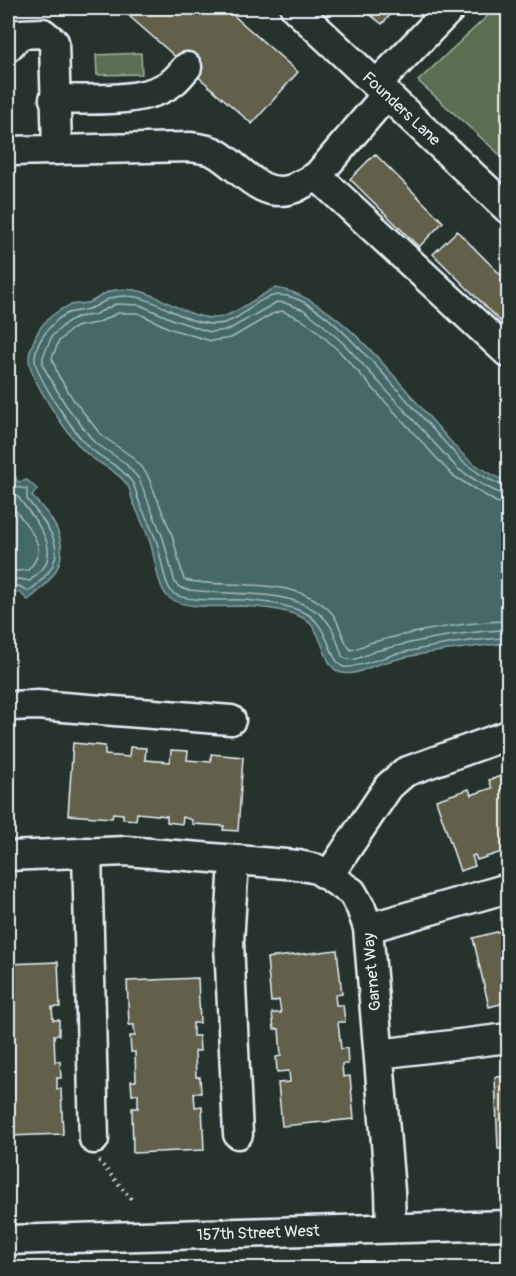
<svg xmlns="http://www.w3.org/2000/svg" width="516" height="1276" viewBox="0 0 516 1276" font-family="Pangolin,sans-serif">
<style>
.green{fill:#5b6e51;stroke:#a2b0a4;stroke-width:1.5}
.water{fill:#446869;stroke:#869fa2;stroke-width:1.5}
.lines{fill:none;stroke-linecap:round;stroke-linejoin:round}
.shore{stroke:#a6babf;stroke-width:1.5}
.building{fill:#625f4b;stroke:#e8f1f8;stroke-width:1.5}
.minor-casing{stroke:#e8f1f8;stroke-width:33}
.path{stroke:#e8f1f8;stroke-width:4;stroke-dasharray:1.5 4.5;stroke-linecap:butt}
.minor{stroke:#26332d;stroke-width:28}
.labels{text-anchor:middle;stroke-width:5;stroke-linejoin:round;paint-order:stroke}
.street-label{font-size:16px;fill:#e8f1f8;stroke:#26332d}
</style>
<rect width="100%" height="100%" fill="#26332d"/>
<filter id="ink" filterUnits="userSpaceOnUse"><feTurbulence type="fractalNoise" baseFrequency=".0167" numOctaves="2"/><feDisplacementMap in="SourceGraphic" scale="12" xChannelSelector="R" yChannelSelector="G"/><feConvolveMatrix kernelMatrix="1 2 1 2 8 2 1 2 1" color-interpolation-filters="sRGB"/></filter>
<g filter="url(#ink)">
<path class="green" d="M496 8H508V162L418 81Z
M141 53 142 74 97 75 96 55Z"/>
<path class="water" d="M275 288C336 296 397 381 437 426 447 437 457 450 469 460 481 469 495 476 508 483V643C467 648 416 652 376 665 364 669 352 677 339 672 322 665 324 629 303 618 286 609 261 607 242 606 223 606 181 610 167 596 157 585 155 556 150 542 146 530 140 518 135 506 132 501 131 494 129 488 119 470 98 465 85 452 69 436 29 380 29 358 29 351 36 334 41 327 48 317 63 306 76 304 80 303 86 304 90 302 98 299 103 293 111 291 149 281 175 315 211 318 230 320 257 296 275 288Z
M8 462 18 482 27 480 37 489 32 496C39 504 48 513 53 522 73 556 55 579 28 600L19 592 8 595Z"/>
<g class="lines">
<path class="shore" d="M8 474 15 487 27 489V499C43 521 71 548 46 575 40 581 35 588 28 591L19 586 8 589
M508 488 486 478 464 463C429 427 398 388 363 352 346 335 330 317 309 305 256 274 252 327 211 324 181 322 157 297 127 296 113 295 105 301 94 307 78 314 72 307 56 321 46 330 36 344 35 357 33 374 77 437 90 448 104 461 119 464 132 482 136 488 137 497 140 504 146 517 152 529 157 543 161 555 164 586 173 593 186 603 228 599 244 600 263 602 285 604 303 612 330 623 329 663 344 667 354 669 384 657 396 654 433 646 471 639 508 638
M8 490C11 493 17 495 19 498 31 516 59 543 44 567 40 572 34 576 30 581L19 579 8 581
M508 495 501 494 483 485 458 469 345 345 320 322 304 310 285 303 277 302 228 330 210 332 174 320 140 305 116 304 94 315 77 317 67 322 52 336 43 357V366L65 404 94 442 125 463 139 479 163 538 175 583C181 591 191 590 200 591 239 596 296 588 325 619 334 628 338 644 342 656 351 665 366 654 376 651 419 640 464 631 508 630
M8 502C13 505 15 511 20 516 35 536 48 549 28 570L8 572
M508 505 496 502 452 475 339 351 315 329 299 318 282 311 272 314 231 338 211 341 171 329 138 313H118L97 323 79 326 72 329 59 341 52 358 58 375 73 399 101 435 131 456 147 474 172 535 184 580C230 590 297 574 332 613 341 624 342 641 351 650 359 648 366 644 373 642 417 631 464 622 508 621"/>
</g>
<path class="building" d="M120 8H225L298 72 252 124Z
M353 8H396L382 24 364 10 360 14Z
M375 154 443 222 419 247 350 179Z
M457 231 508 282V315L501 322 433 254Z
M73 743 105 746V755L129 757 130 747 146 748 145 760 170 762 171 750 188 751 187 760 211 762V754L243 757 238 831 223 830 224 826 192 824V820L183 817 182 824 167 822V816L137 813 136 820 123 819V814L113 813 112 818 68 815Z
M504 775 506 782 508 781V850L477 860 475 855 472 856 475 866 460 871 436 800 469 789 471 795 492 788 489 780Z
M508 929V1002L489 1007 473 938Z
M337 950 342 994 335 995 336 1005H343L345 1022H338L341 1049 347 1048 348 1064H342L343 1077 350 1076 354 1119 282 1126 278 1083 290 1082 289 1071 277 1072 276 1057 281 1056 279 1029H274L272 1013H281L279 1000 271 1002 267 958Z
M58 962 60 1007H52L53 1020H59V1035H54L55 1062 60 1061 61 1078H57V1089H61L63 1134 8 1136V964Z
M198 978 200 1023H193V1036H199L200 1051H195L196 1077H200L201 1093H194L195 1107 202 1106 204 1150 133 1153 132 1108H138V1094L132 1095 131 1081H136L135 1052H131L130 1036H135L134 1025H129L127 981Z
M508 1076V1148L498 1149 495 1077Z"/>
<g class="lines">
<defs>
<path id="minor" d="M295 8 508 209
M8 47 20 34 43 33 54 42 57 149
M377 84 451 8
M387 94 317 176 508 353
M54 99C88 99 148 104 174 81 179 77 183 71 187 67
M8 151 191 147C198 148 207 149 214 152 239 165 260 200 292 189 300 186 309 180 317 176
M8 706 37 705 231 720
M87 852 94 1139
M8 856 126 851 298 865 317 869 352 892 361 908 368 928 390 1191 391 1228
M234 861 229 943 238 1134
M329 875 389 786 405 772 508 735
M368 928 508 888
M379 1054 508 1038
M8 1240 508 1225"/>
</defs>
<use href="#minor" class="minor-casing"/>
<path class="path" d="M99 1161 133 1201"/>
<use href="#minor" class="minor"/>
</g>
</g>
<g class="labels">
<g class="street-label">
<text transform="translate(402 108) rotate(43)" y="6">Founders Lane</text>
<text transform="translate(371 972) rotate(-95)" y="6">Garnet Way</text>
<text transform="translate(258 1232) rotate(-2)" y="6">157th Street West</text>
</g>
</g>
<rect width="516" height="1276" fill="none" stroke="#26332d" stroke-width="30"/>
<rect x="15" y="15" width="486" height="1246" fill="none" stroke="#e8f1f8" stroke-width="2" filter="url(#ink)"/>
</svg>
